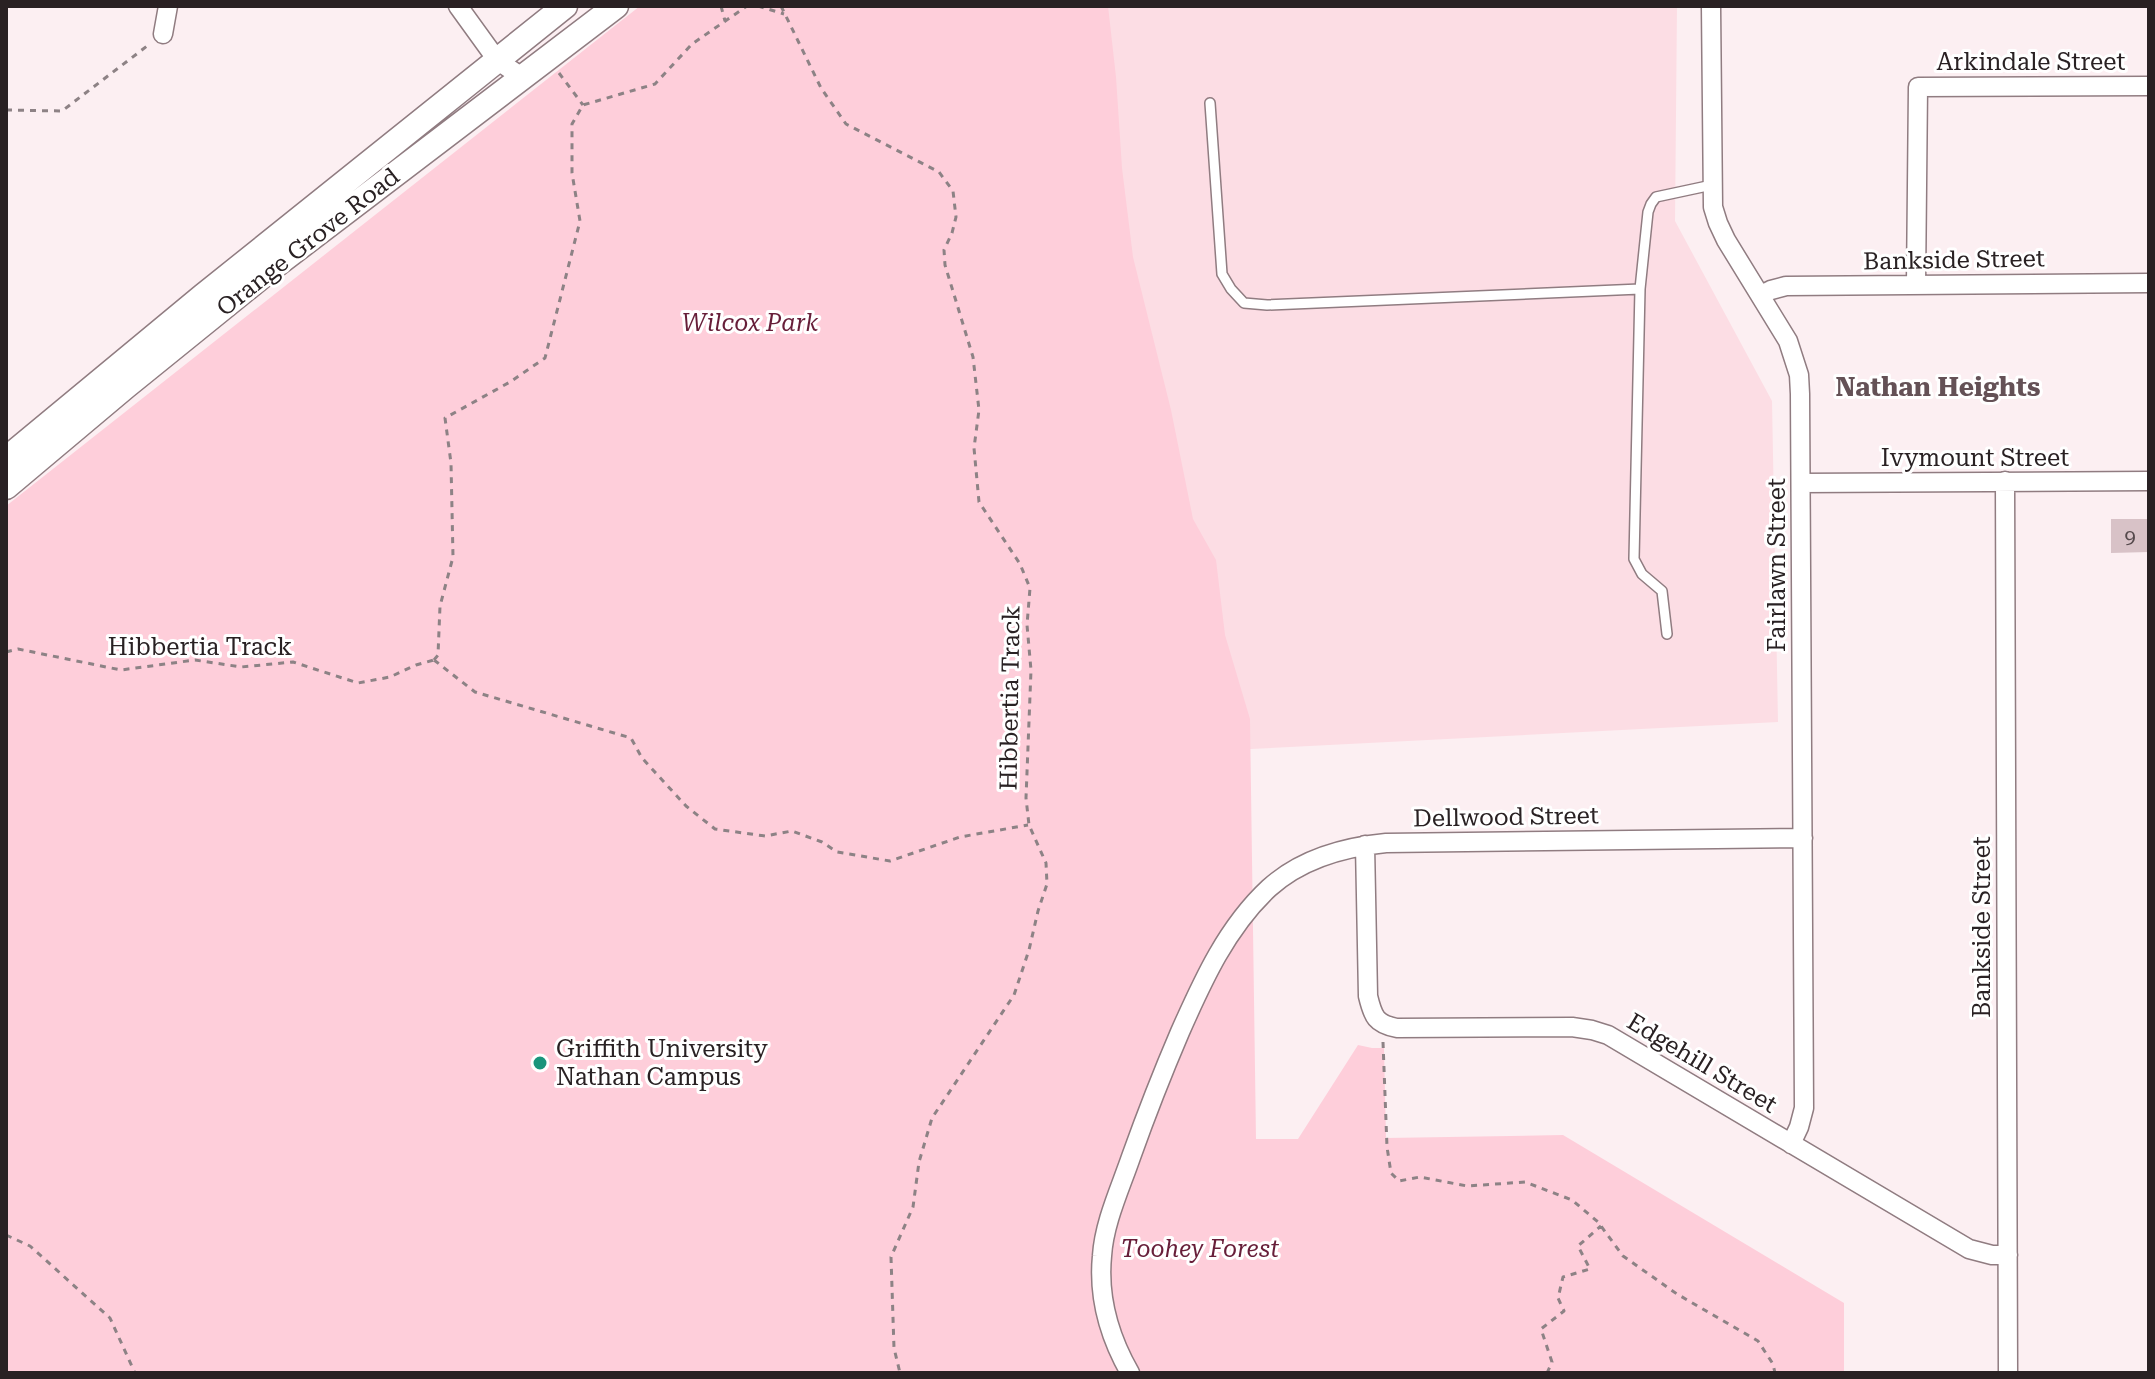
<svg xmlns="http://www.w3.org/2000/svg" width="2155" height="1379" viewBox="0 0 2155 1379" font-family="'Roboto Serif',serif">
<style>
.built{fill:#fcdde4}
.green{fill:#feceda}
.building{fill:#d8c2c7}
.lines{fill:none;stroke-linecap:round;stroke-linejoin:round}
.lane-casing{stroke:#907c81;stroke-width:12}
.street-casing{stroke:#907c81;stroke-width:21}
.secondary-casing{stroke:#907c81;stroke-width:27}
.path{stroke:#8d8285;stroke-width:3;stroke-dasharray:6 6;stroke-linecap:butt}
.lane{stroke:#fff;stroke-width:9}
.street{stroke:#fff;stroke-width:18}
.secondary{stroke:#fff;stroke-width:24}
.poi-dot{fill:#19947b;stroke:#fff;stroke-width:3}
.labels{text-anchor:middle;stroke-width:6;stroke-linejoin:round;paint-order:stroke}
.number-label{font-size:20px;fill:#55494c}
.street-label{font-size:24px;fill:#292123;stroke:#fff}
.park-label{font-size:24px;font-style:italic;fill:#671e39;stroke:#fff}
.poi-label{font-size:24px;fill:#292123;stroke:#fff;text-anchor:start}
.neighbourhood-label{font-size:26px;font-weight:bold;fill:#645156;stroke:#fff}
</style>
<rect width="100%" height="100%" fill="#fceff2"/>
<path class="built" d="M1064 6H1677L1675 221 1772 401 1778 722 1251 749 1069 753 6 1373V642Z"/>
<path class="green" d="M640 6H1108L1116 77 1122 168 1133 257 1171 410 1193 519 1216 560 1225 635 1250 719 1256 1139H1298L1358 1045 1372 1048H1384L1386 1138 1563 1135 1844 1303V1373H6V506Z"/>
<path class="building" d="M2111 519H2149V552L2111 553Z"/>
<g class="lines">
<defs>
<path id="lane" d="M1210 103 1222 274 1231 289 1244 303 1267 305 1640 289 1648 212 1651 204 1656 197 1712 185
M1640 289 1634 559 1642 574 1662 591 1667 634"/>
<path id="street" d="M458 6 497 60 523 78
M1711 6 1713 207 1718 223 1726 240 1788 341 1799 375 1800 394 1804 1108 1799 1127 1791 1144
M163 34 168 6
M1916 284 1918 87 2149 86
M1761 295 1771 290 1786 286 2149 283
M2005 481 2008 1373
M1801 483 2149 481
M1365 845 1368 996C1373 1017 1376 1024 1397 1028L1572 1027 1592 1030 1608 1035 1969 1249 1992 1255H2008
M1130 1373C1110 1338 1098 1297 1102 1256 1104 1223 1120 1189 1131 1157 1146 1115 1162 1074 1180 1032 1203 980 1227 927 1269 888 1301 859 1344 847 1386 843L1803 838"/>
<path id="secondary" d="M6 459 203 296 565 6
M6 487 125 387 272 268 616 6"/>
</defs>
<use href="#lane" class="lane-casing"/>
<use href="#street" class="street-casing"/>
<use href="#secondary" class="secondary-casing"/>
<path class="path" d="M721 6 725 21
M758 6 784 14
M781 6 821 88 846 124 939 172 953 191 956 217 952 233 944 250 945 265 973 357 979 410 974 448 979 502 1020 564 1030 588 1027 625 1031 670 1026 798 1029 825 1046 863 1047 884 1038 911 1029 950 1014 995 932 1118 919 1162 913 1207 891 1257 894 1348 900 1373
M559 73 583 105
M6 110 62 111 151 43
M6 652 18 649 121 670 195 660 241 667 293 662 358 683 390 677 416 665 434 660
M434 660 438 655 440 606 453 557 451 463 445 418 510 382 545 358 580 221 572 173V124L583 105 655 84 692 44 747 6
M434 660 475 692 631 738 642 758 686 806 715 829 765 836 792 831 822 842 837 852 890 861 960 837 1028 825
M1383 1042 1387 1147 1391 1173 1399 1181 1420 1177 1467 1186 1525 1182 1572 1200 1598 1222 1623 1256 1677 1294 1758 1341 1773 1364 1775 1373
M6 1235 30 1246 110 1318 135 1373
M1547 1373 1552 1362 1541 1329 1564 1311 1558 1298 1563 1277 1590 1269 1578 1246 1601 1226"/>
<use href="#lane" class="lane"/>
<use href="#street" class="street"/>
<use href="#secondary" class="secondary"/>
</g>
<circle class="poi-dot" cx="540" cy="1063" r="8"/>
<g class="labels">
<g class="number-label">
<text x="2130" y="543">9</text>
</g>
<g class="street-label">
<text x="2031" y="70">Arkindale Street</text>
<text transform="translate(308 242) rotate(-38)" y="8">Orange Grove Road</text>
<text transform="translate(1954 260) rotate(-1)" y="8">Bankside Street</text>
<text x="1975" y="466">Ivymount Street</text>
<text transform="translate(1777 565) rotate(-90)" y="8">Fairlawn Street</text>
<text x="200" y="655">Hibbertia Track</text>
<text transform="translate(1010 698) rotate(-89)" y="8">Hibbertia Track</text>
<text transform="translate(1506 817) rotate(-1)" y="8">Dellwood Street</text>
<text transform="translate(1982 927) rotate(-90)" y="8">Bankside Street</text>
<text transform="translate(1702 1063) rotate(31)" y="8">Edgehill Street</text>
</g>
<g class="park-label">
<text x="750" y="331">Wilcox Park</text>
<text x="1200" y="1257">Toohey Forest</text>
</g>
<g class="poi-label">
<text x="556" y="1057">Griffith University<tspan x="556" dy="28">Nathan Campus</tspan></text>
</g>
<g class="neighbourhood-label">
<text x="1938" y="396">Nathan Heights</text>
</g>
</g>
<rect width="2155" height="1379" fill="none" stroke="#292123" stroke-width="16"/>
</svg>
